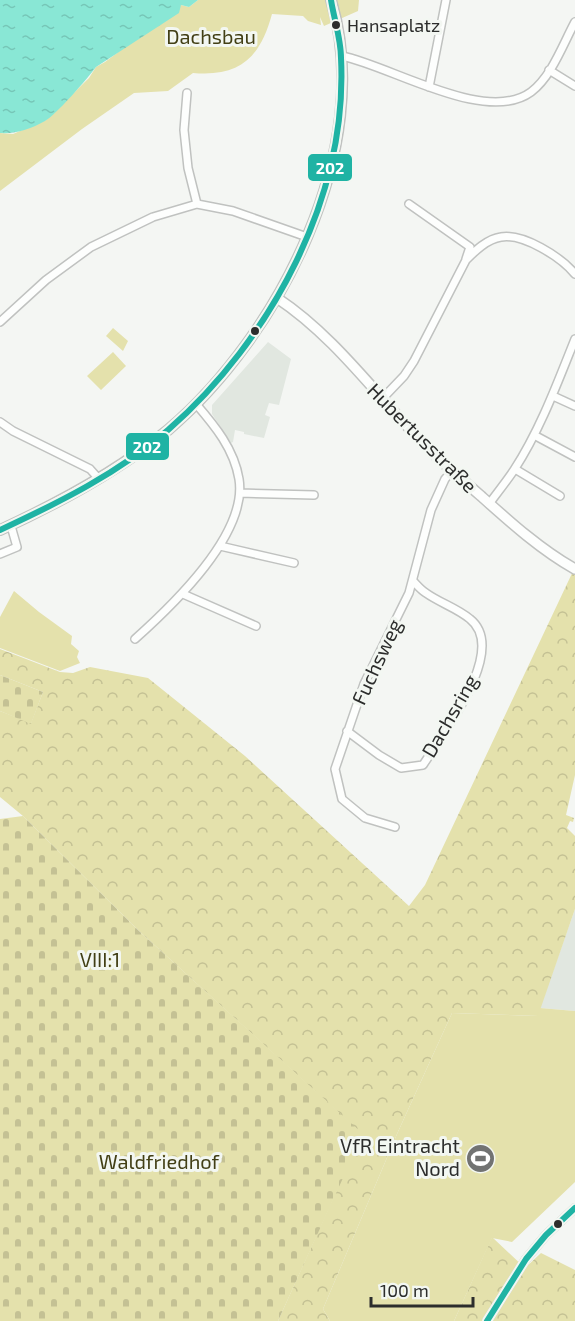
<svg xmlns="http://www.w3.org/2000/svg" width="575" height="1321" viewBox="0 0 575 1321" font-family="'Exo 2',sans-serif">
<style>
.built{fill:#e1e7e0}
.forest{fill:url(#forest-crowns)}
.cemetery{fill:url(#cemetery-stones)}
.park{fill:#e4e1ac}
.water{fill:url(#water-ripples)}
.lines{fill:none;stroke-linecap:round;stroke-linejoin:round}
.street-casing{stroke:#c0c2c0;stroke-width:10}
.secondary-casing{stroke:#c0c2c0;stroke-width:12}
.street{stroke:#fdfefd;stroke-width:7}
.secondary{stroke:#fdfefd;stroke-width:9}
.bus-1-casing{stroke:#f3f7f2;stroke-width:10}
.bus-1{stroke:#1fb3a4;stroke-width:6}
.bus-dot{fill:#2c2d2c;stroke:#f3f7f2;stroke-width:2}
.labels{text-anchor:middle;stroke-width:6;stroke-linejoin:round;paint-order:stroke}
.bus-label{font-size:18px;fill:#2c2d2c;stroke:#f3f7f2;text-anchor:start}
.park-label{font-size:20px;fill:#423f15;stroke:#f3f7f2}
.street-label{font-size:20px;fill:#2c2d2c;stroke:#f3f7f2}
.poi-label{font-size:20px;fill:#2c2d2c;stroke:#f3f7f2;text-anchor:end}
.line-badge{stroke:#f3f7f2;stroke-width:2}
.badge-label{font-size:16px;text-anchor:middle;font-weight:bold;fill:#fff}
</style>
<defs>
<pattern id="forest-crowns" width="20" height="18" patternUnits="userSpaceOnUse" patternTransform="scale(1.5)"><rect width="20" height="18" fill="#e4e1ac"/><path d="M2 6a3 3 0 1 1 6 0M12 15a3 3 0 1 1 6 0" fill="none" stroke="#c4c194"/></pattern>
<pattern id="cemetery-stones" width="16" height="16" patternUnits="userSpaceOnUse" patternTransform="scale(1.5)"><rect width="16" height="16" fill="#e4e1ac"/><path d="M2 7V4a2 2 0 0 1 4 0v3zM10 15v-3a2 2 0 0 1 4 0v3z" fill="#c4c194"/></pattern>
<pattern id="water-ripples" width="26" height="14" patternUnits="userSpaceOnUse" patternTransform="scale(1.5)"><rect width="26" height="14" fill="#89e7d5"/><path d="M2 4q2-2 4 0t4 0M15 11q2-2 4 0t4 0" fill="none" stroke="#76c6b7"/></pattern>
</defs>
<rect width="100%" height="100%" fill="#f4f6f3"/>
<path class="built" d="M268 342 291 359 279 405 269 403 265 415 270 417 264 438 244 434V432L235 430 233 442 231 443 212 414V405Z
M575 909V1011L540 1008Z"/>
<path class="forest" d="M575 567V775L566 815 574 818 573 822 570 821 567 828 575 836V909L538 1016 452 1013 397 1134 323 1309 330 1321H278L362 1134 139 931 23 816 0 797V711L31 723 43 692 0 675V649L60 672 73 673 90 667 148 678 245 756 409 906 425 885Z
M492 1237 525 1268 541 1253 575 1270V1321H454Z"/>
<path class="cemetery" d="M0 675 43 692 31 724 0 711Z
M23 816 139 931 363 1134 278 1321H0V819Z"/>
<path class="park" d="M198 0H359L358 11 324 26 320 17 321 25 308 21 303 16 272 14C260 58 240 77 193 73L168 91 134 93 82 129 0 191V133L13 134 46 120 89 78 96 67 105 62 181 5 189 7Z
M113 328 128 341 123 351 106 336Z
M113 352 126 366 101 390 87 376Z
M14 591 39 612 72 636 71 644 79 651 77 657 80 663 60 671 0 648V617Z
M540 1008 575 1011V1182L512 1242 492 1238 454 1321H330L323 1309 397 1134 452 1013 537 1016Z"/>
<path class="water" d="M0 0H198L189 7 181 5 179 13 96 67C88 78 56 115 45 121 31 129 16 134 0 133Z"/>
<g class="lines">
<defs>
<path id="street" d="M342 56C391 66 486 125 531 92 552 76 563 44 575 22
M549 70 575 86
M429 87 446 0
M187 93 184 130 188 168 197 204
M409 204 470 247 466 259
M0 322 46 280 91 247 153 217 197 204 233 211 307 237
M553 396 575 406
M382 399 404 376 414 361 466 260C475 251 487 239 501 237 523 233 561 257 575 274
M0 422 13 431 90 469 99 479
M534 435 575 457
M515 469 560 496
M240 493 314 495
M489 504C497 493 506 482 514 470 540 430 557 384 575 339
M220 546 294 563
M0 554 17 547 11 526
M183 594 256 626
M135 639C173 605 248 534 239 479 234 449 215 426 196 404
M347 731 379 755 401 768 423 765C442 735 509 650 470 619 457 608 440 603 426 593 421 590 417 585 413 581
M395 827 365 818 342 799 335 769 364 684 409 593 431 510 445 479 452 471
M487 1321 526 1259 546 1235 575 1208"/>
<path id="secondary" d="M277 298C333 335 374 392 420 440 439 460 460 478 481 496 510 522 541 550 575 569
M0 530C59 503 117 472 168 430 279 336 376 147 331 0"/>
</defs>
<use href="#street" class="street-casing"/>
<use href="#secondary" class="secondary-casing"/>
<use href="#street" class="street"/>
<use href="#secondary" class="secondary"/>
<defs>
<path id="bus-1" d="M0 530C58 503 119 473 168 430 271 340 348 197 341 58 341 39 334 19 331 0
M487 1321 526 1259 546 1235 575 1208"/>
</defs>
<use href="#bus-1" class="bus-1-casing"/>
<use href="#bus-1" class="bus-1"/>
</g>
<defs>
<symbol id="stadium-disc" viewBox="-11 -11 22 22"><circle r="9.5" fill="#727372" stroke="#f3f7f2"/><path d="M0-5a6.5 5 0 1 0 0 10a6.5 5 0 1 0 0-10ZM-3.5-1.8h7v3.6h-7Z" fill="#fff"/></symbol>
</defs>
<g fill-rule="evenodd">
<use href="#stadium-disc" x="464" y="1142" width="33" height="33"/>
</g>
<g class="bus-dot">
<circle cx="336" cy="25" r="5"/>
<circle cx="255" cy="331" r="5"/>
<circle cx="558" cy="1224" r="5"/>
</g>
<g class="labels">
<g class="bus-label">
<text x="347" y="32">Hansaplatz</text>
</g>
<g class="park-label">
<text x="211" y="44">Dachsbau</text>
<text x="100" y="967">VIII:1</text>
<text x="159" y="1169">Waldfriedhof</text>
</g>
<g class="street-label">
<text transform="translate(422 438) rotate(45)" y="7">Hubertusstraße</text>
<text transform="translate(377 662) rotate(-65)" y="7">Fuchsweg</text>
<text transform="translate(450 716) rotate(-60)" y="7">Dachsring</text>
</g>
<g class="poi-label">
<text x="460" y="1153">VfR Eintracht<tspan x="460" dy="23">Nord</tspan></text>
</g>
</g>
<g class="line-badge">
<rect x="307" y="153" width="46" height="29" rx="6" fill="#1fb3a4"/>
<rect x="125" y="432" width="45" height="29" rx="6" fill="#1fb3a4"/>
</g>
<g class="badge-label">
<text x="330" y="174">202</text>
<text x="147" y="453">202</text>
</g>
<path d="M371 1297v9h102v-9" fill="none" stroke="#2c2d2c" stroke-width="3"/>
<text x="380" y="1297" font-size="18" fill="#2c2d2c" stroke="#f3f7f2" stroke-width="4.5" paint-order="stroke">100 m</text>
</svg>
